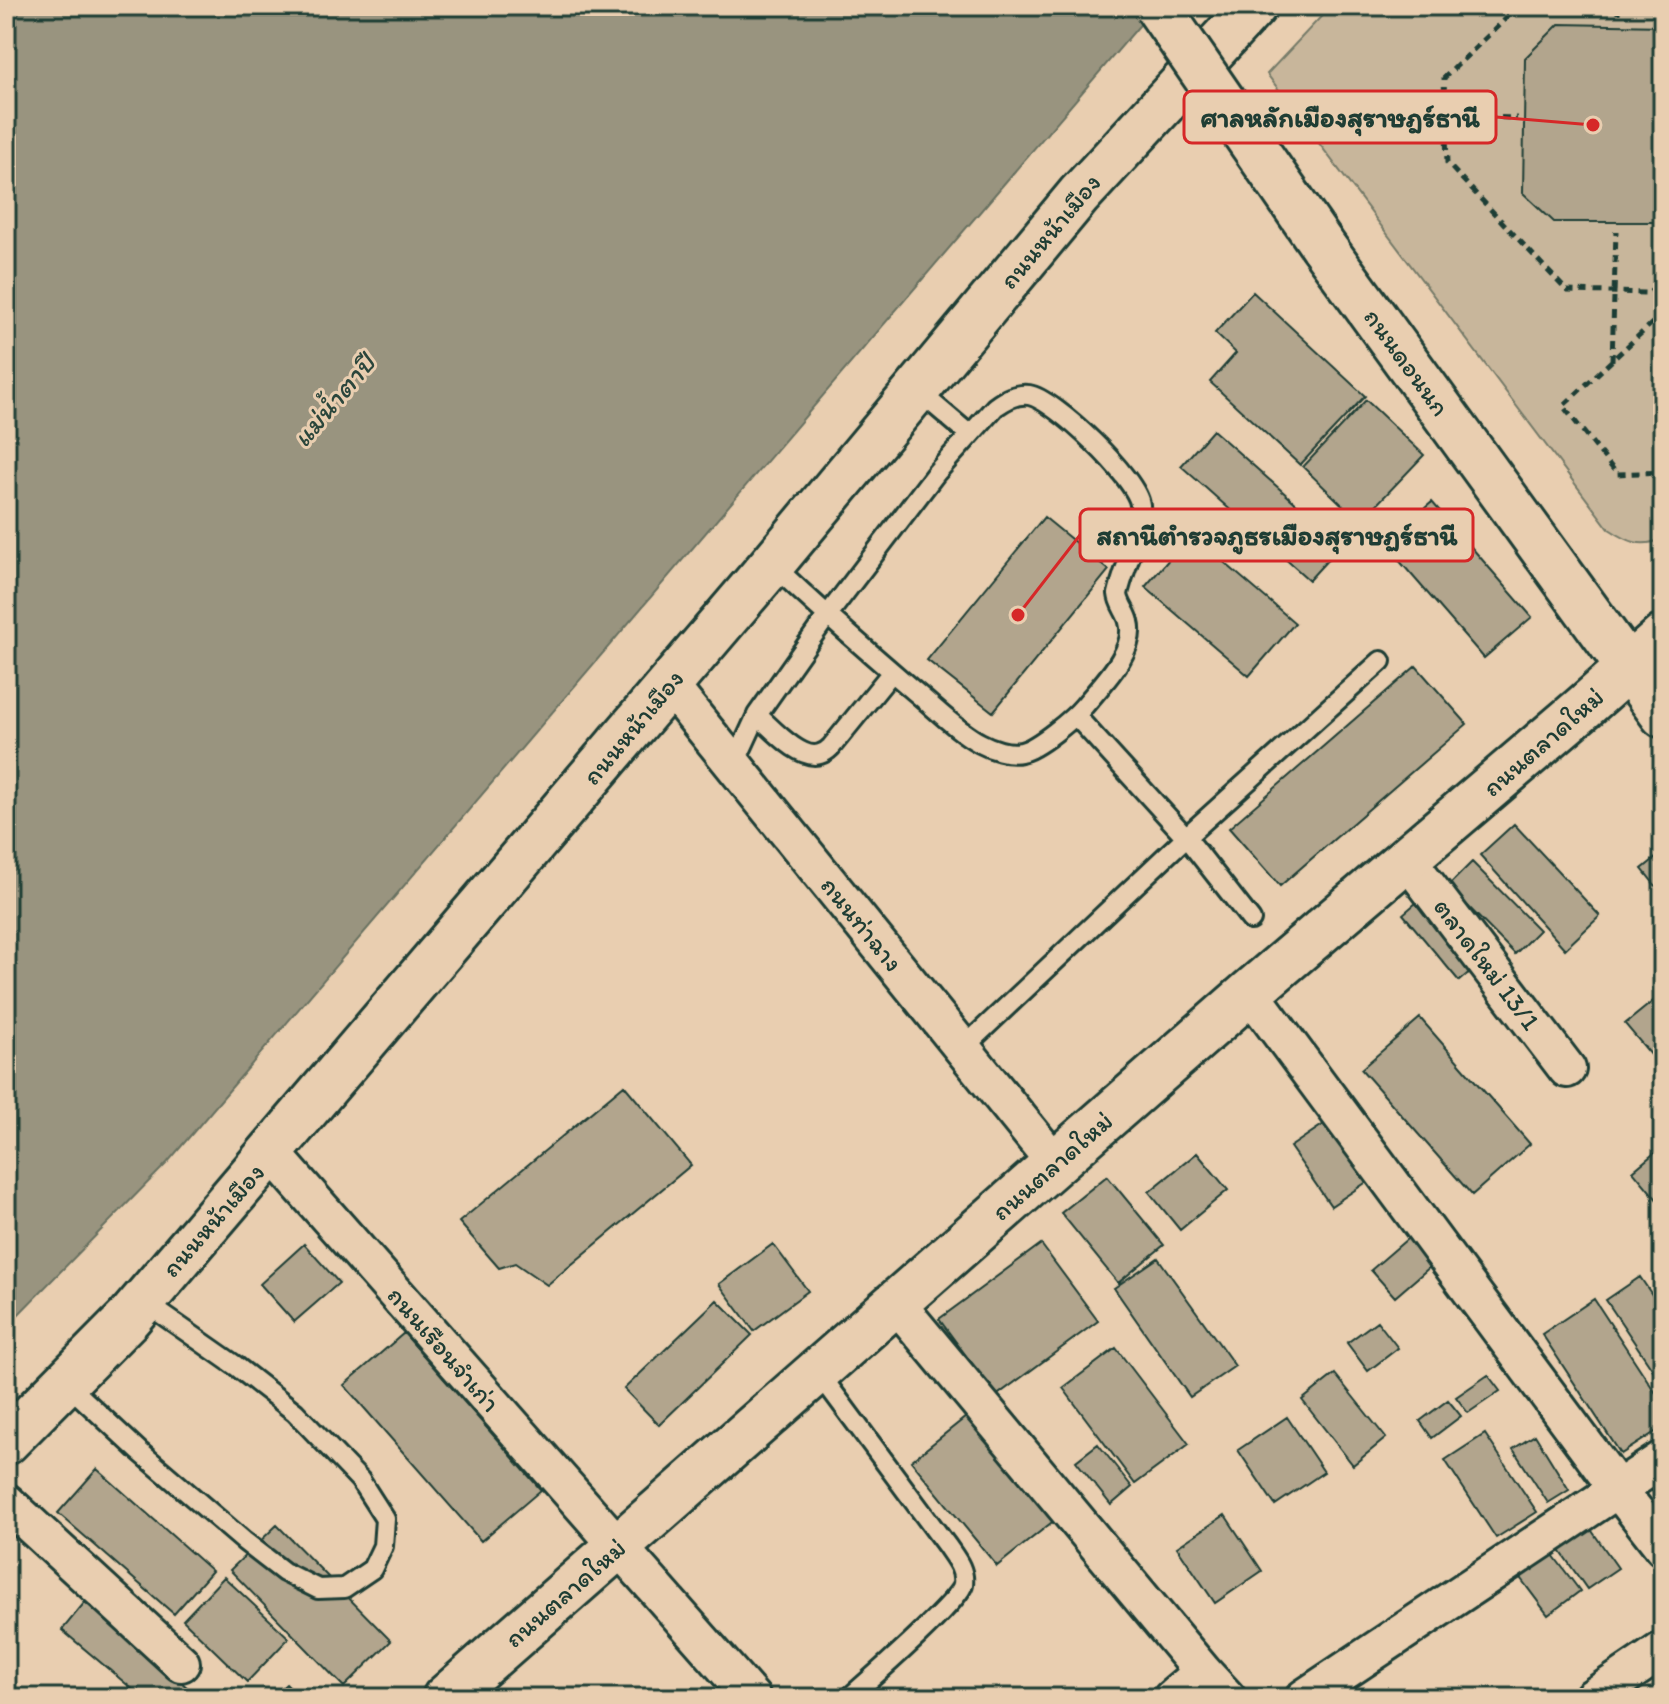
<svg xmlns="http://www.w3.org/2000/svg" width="1669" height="1704" viewBox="0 0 1669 1704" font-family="Itim,'Playpen Sans Thai',sans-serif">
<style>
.green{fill:#c8b69b;stroke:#747a68;stroke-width:2}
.water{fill:#99947f;stroke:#687161;stroke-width:2}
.building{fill:#b2a58d;stroke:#1f3d34;stroke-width:2}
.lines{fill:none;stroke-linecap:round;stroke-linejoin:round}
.service-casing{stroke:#1f3d34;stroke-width:24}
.minor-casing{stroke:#1f3d34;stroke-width:42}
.tertiary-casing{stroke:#1f3d34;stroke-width:50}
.secondary-casing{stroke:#1f3d34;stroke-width:50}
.primary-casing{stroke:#1f3d34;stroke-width:50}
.path{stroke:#1f3d34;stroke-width:5;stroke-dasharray:8 6;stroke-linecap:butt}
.service{stroke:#e9ceb0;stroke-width:18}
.minor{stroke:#e9ceb0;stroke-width:36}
.tertiary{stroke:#e9ceb0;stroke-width:44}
.secondary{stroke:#e9ceb0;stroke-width:44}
.primary{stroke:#e9ceb0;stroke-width:44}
.secondary-bridge-casing{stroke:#1f3d34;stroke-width:50;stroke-linecap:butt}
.secondary-bridge{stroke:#e9ceb0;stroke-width:44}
.labels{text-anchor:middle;stroke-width:6;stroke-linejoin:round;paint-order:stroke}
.street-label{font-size:26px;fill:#1f3d34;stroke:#e9ceb0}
.water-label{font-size:28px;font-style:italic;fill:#2b463c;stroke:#e9ceb0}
.leader{fill:none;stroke:#d62828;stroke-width:3}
.callout-dot{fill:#d62828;stroke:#e9ceb0;stroke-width:3}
.callout{fill:#e9ceb0;stroke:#d62828;stroke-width:3}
.callout-label{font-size:28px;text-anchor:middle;font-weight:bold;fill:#1f3d34}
</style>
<rect width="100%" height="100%" fill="#e9ceb0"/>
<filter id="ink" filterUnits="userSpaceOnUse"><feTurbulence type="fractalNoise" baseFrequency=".0125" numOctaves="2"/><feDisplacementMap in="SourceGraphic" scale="16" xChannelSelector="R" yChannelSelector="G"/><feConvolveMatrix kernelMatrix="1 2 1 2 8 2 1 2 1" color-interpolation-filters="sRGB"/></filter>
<g filter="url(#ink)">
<path class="green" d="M1331 6H1663V539C1640 548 1629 542 1609 529L1267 74Z"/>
<path class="water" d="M6 6H1156L167 1163 6 1327Z"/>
<path class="building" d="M1559 24 1663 26V222H1554L1523 193 1525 58Z
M1253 292 1365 396 1300 465 1210 382 1236 353 1215 333Z
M1366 400 1424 455 1360 522 1303 467Z
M1213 430 1342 544 1309 580 1181 466Z
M1432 502 1532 617 1484 658 1384 543Z
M1044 517 1109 570 993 712 927 660Z
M1191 534 1295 623 1249 676 1145 587Z
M1416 666 1467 724 1280 886 1229 828Z
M1514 824 1600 916 1565 949 1480 855Z
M1663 852V895L1642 869Z
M1472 862 1539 930 1515 954 1448 886Z
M1423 897 1479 964 1459 981 1403 914Z
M1663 993V1069L1625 1024Z
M1420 1018 1530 1144 1472 1195 1361 1069Z
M624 1085 691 1165 547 1285 515 1263 499 1268 459 1222Z
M1336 1116 1377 1175 1331 1206 1290 1147Z
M1663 1146V1207L1633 1171Z
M1197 1153 1228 1190 1180 1230 1149 1192Z
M1107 1176 1164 1245 1118 1283 1061 1213Z
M1414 1233 1438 1260 1395 1297 1371 1270Z
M304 1244 339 1283 294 1322 260 1284Z
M773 1244 808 1291 754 1331 719 1284Z
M1041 1244 1098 1321 996 1396 939 1319Z
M1158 1258 1235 1366 1190 1397 1114 1288Z
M1640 1277 1663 1311V1385L1606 1300Z
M1594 1299 1663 1404V1427L1621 1454 1542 1334Z
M717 1300 752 1335 659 1425 624 1389Z
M1377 1321 1398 1348 1368 1371 1347 1343Z
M404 1333 541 1490 481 1541 344 1385Z
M1116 1348 1189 1444 1135 1484 1063 1388Z
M1335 1374 1386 1438 1353 1465 1302 1400Z
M1488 1375 1500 1391 1468 1413 1456 1397Z
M1448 1400 1461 1416 1432 1438 1420 1421Z
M976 1409 1061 1515 997 1566 911 1461Z
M1287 1417 1324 1472 1275 1505 1238 1450Z
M1485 1434 1537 1512 1496 1538 1445 1460Z
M1535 1435 1569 1490 1548 1503 1513 1449Z
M1098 1444 1132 1487 1111 1505 1076 1461Z
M97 1469 212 1571 174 1614 58 1513Z
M1663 1471V1508L1646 1481Z
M1225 1515 1262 1571 1215 1603 1177 1547Z
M1585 1521 1618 1568 1587 1589 1554 1542Z
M277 1525 391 1641 344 1687 230 1570Z
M1544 1543 1580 1591 1548 1615 1512 1567Z
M224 1577 289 1638 247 1682 183 1620Z
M85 1602 200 1698H143L62 1630Z
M286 1684 300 1698H270Z"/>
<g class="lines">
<defs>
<path id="service" d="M917 390 970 435
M757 715C771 727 800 761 820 754 824 753 828 750 831 747L892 672
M1076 716 1186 837 1251 920
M734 765 757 715 827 616 936 473 995 407C1005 400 1016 393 1029 395 1054 399 1138 479 1140 505 1142 533 1124 567 1118 594 1119 605 1127 612 1129 622 1137 651 1101 685 1084 706 1074 718 1037 749 1021 752 1009 755 991 749 980 743 957 731 934 707 913 690 865 649 818 608 772 564
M962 1049 1186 837 1381 661
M818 1372 947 1546C955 1558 965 1569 963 1584 961 1600 867 1682 849 1698
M66 1383 139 1451 244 1541 284 1572 318 1589 344 1588 372 1569 383 1546 385 1519 360 1480 295 1412 236 1366 143 1301"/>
<path id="minor" d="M669 685 1055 1163
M1407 859 1567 1069
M1250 992 1617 1488 1663 1547
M271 1152 752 1698
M896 1303 1203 1672 1227 1698
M6 1502 181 1663
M1172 1698 1203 1672
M1304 1698 1663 1459
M1592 1698 1663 1650"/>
<path id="tertiary" d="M6 1442 128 1319 772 564 1079 195 1254 6"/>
<path id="secondary" d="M1322 245 1663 715"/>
<path id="primary" d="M445 1698 1250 992 1584 707 1663 637"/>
</defs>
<use href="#service" class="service-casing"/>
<use href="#minor" class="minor-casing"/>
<use href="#tertiary" class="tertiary-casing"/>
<use href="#secondary" class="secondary-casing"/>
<use href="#primary" class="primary-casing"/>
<path class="path" d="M1501 6 1510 15
M1519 6 1444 78 1447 163 1567 291 1649 293 1663 282
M1618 6V16
M1445 116 1517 118
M1663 313 1563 406 1617 474 1663 472
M1612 361 1616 231"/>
<use href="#service" class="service"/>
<use href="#minor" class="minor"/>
<use href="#tertiary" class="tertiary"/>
<use href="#secondary" class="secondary"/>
<use href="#primary" class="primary"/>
<defs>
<path id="secondary-bridge" d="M1157 6 1322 245"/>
</defs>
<use href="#secondary-bridge" class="secondary-bridge-casing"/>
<use href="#secondary-bridge" class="secondary-bridge"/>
</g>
</g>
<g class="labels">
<g class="street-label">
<text transform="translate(1050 231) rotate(-50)" y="9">ถนนหน้าเมือง</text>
<text transform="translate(1407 362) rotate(54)" y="9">ถนนดอนนก</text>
<text transform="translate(633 727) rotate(-50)" y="9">ถนนหน้าเมือง</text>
<text transform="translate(1543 742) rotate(-41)" y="9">ถนนตลาดใหม่</text>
<text transform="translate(862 924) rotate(51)" y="9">ถนนท่าฉาง</text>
<text transform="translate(1487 964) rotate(53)" y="9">ตลาดใหม่ 13/1</text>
<text transform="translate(1052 1166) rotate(-41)" y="9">ถนนตลาดใหม่</text>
<text transform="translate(213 1220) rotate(-49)" y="9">ถนนหน้าเมือง</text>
<text transform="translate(444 1349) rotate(49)" y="9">ถนนเรือนจำเก่า</text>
<text transform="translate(565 1593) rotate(-41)" y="9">ถนนตลาดใหม่</text>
</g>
<g class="water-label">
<text transform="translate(333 400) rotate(-50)" y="10">แม่น้ำตาปี</text>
</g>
</g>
<path class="leader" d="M1593 125L1496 117M1018 615L1080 535"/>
<g class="callout-dot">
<circle cx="1593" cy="125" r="8"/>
<circle cx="1018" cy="615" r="8"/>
</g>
<g class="callout">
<rect x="1184" y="91" width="312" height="52" rx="8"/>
<rect x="1080" y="509" width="393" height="52" rx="8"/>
</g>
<g class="callout-label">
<text x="1340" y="127">ศาลหลักเมืองสุราษฎร์ธานี</text>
<text x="1277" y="545">สถานีตำรวจภูธรเมืองสุราษฏร์ธานี</text>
</g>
<rect width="1669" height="1704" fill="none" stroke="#e9ceb0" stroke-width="32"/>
<rect x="16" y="16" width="1637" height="1672" fill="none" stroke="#1f3d34" stroke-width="3" filter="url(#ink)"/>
</svg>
